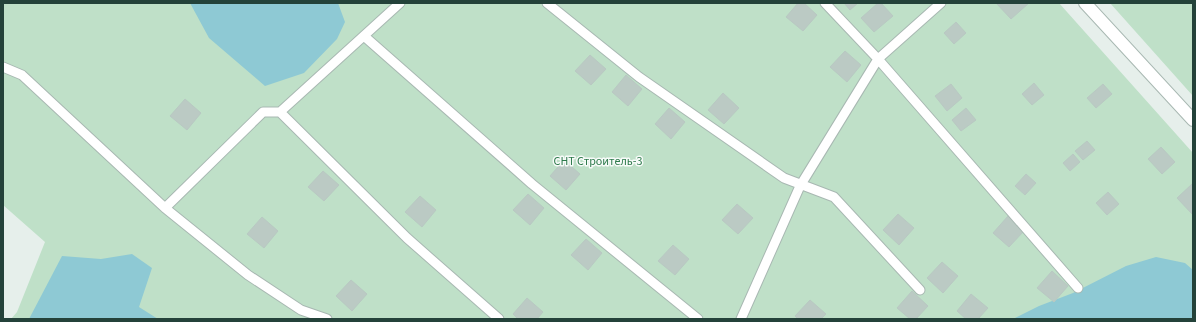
<svg xmlns="http://www.w3.org/2000/svg" width="1196" height="322" viewBox="0 0 1196 322" font-family="'Source Sans 3',sans-serif">
<style>
.green{fill:#bfe0c8}
.water{fill:#8ec9d4}
.building{fill:#bbcac4;stroke:#b8c9c2}
.lines{fill:none;stroke-linecap:round;stroke-linejoin:round}
.lane-casing{stroke:#a8b8b2;stroke-width:11}
.street-casing{stroke:#a8b8b2;stroke-width:14}
.lane{stroke:#fff;stroke-width:9}
.street{stroke:#fff;stroke-width:12}
.labels{text-anchor:middle;stroke-width:3;stroke-linejoin:round;paint-order:stroke}
.park-label{font-size:12px;fill:#2d7a4b;stroke:#f7fbf9}
</style>
<rect width="100%" height="100%" fill="#e6efeb"/>
<path class="green" d="M3 3H1059L1193 153V319H11L17 312 45 242 3 205Z
M1110 3H1193V96Z"/>
<path class="water" d="M190 3H338L345 22 337 39 304 73 265 86 209 38Z
M132 254 152 268 139 307 158 319H29L62 256 101 259Z
M1156 257 1185 263 1193 270V319H1013L1039 306 1073 293 1126 266Z"/>
<path class="building" d="M798 3H804L817 15 803 31 786 17Z
M844 3H858L850 10Z
M878 3H881L893 16 874 32 861 18Z
M996 3H1029L1011 19Z
M956 22 966 33 954 44 944 33Z
M845 51 861 65 847 82 830 67Z
M590 55 606 69 591 85 575 71Z
M626 75 642 89 628 106 612 92Z
M1034 83 1044 95 1032 105 1022 94Z
M951 84 962 98 947 111 935 96Z
M1103 84 1112 94 1096 108 1087 98Z
M723 93 739 108 724 124 708 110Z
M185 99 201 113 187 130 170 116Z
M669 108 685 122 671 139 655 124Z
M966 108 976 120 961 131 952 120Z
M1087 141 1095 150 1083 160 1075 151Z
M1161 147 1175 162 1162 174 1148 159Z
M1073 154 1080 162 1070 171 1063 163Z
M564 160 580 174 566 190 550 176Z
M323 171 339 185 324 201 308 187Z
M1026 174 1036 183 1025 195 1015 186Z
M1192 184 1193 185V215L1177 198Z
M1108 192 1119 204 1107 215 1096 203Z
M528 194 544 208 530 225 513 210Z
M420 196 436 210 422 227 405 212Z
M737 204 753 218 738 234 722 220Z
M898 214 914 228 899 245 883 230Z
M1008 216 1024 231 1009 247 993 233Z
M262 217 278 231 264 248 247 234Z
M586 239 602 253 588 270 571 255Z
M673 245 689 259 675 275 658 261Z
M942 262 958 276 943 293 927 278Z
M1052 271 1068 286 1054 302 1037 288Z
M351 280 367 294 352 311 336 296Z
M912 291 928 306 916 319H910L897 308Z
M971 294 988 308 978 319H966L957 311Z
M527 298 543 312 537 319H518L513 314Z
M810 300 826 314 821 319H798L795 316Z"/>
<g class="lines">
<defs>
<path id="lane" d="M547 3 639 77 784 178 834 197 920 290
M825 3 878 59 1078 288
M364 36 532 184 698 319
M3 67 22 75 165 208 248 275 301 310 327 319
M280 112 407 238 499 319
M165 208 263 112H280L400 3
M741 319 800 186 878 59 941 3"/>
<path id="street" d="M1085 3 1193 120"/>
</defs>
<use href="#lane" class="lane-casing"/>
<use href="#street" class="street-casing"/>
<use href="#lane" class="lane"/>
<use href="#street" class="street"/>
</g>
<g class="labels">
<g class="park-label">
<text x="598" y="165">СНТ Строитель-3</text>
</g>
</g>
<rect width="1196" height="322" fill="none" stroke="#24423a" stroke-width="8"/>
</svg>
